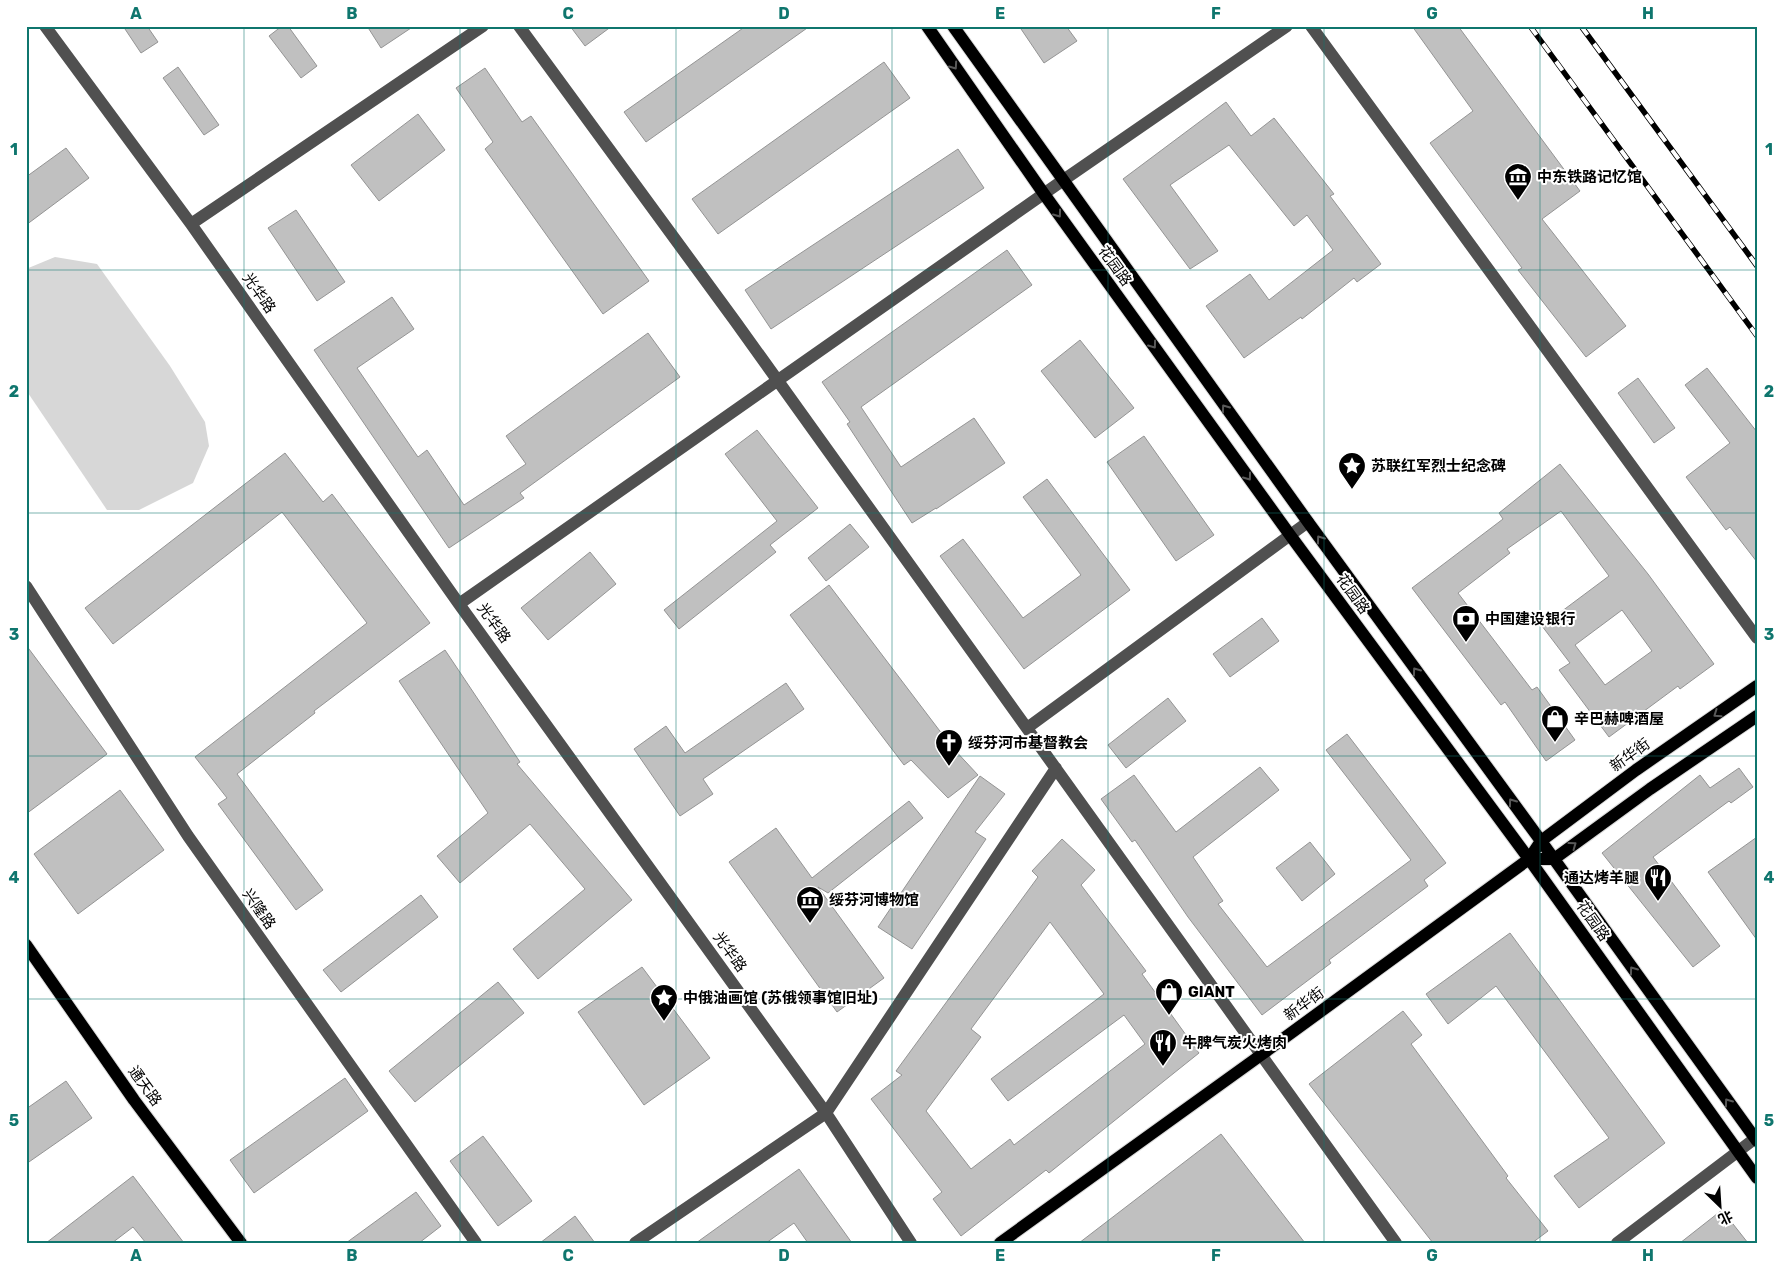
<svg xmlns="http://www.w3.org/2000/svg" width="1783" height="1269" viewBox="0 0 1783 1269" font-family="Rubik,'Noto Sans SC',sans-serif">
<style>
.green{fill:#d7d7d7}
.building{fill:#c0c0c0;stroke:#949494;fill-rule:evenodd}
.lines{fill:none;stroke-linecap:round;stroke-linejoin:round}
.major-casing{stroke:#dbdbdb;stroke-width:14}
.minor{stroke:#505050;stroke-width:12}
.major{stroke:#000;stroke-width:12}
.rail-casing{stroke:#000;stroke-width:5.5}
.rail{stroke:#fff;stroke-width:4;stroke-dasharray:11;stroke-linecap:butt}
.oneway{stroke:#595959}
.grid{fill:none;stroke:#0f766e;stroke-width:1;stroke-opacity:0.55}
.labels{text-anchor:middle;stroke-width:4;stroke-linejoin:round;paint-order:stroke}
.poi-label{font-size:15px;font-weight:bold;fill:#000;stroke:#fff;text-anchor:start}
.street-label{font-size:15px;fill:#000;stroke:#fff}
.neatline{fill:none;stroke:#0f766e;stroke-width:2}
.grid-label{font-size:16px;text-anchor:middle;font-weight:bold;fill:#0f766e}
</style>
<rect width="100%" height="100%" fill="#fff"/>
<path class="green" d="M55 257 97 264 170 366 205 422 209 446 193 483 139 510H107L26 390V269Z"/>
<path class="building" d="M123 26H147L158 42 141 53Z
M282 26H288L317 66 301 78 269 36Z
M367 26H414L381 48Z
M570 26H612L585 46Z
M746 26H810L646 142 624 112Z
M1019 26H1066L1077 41 1044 63Z
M1412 26H1458L1580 191 1542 219 1626 326 1586 357 1518 270 1522 268 1430 143 1473 111Z
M884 62 910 98 718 234 692 199Z
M178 67 219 125 204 135 163 78Z
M485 68 522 122 531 116 649 281 603 314 485 149 493 142 456 88Z
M1226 102 1251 136 1274 118 1334 194 1330 196 1381 264 1357 282 1354 278 1302 319 1301 317 1244 358 1206 306 1250 274 1269 300 1333 250 1307 215 1294 226 1229 145 1170 185 1218 251 1190 269 1123 179Z
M418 114 445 150 379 201 351 165Z
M66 148 89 178 26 225V177Z
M958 149 984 188 771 329 745 290Z
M296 210 345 282 317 301 268 228Z
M1007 250 1032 285 861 407 901 467 974 418 1005 463 936 509V508L912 523 847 424 850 422 822 382Z
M392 297 414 329 357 368 418 457 427 450 464 505 526 464 506 436 648 333 680 377 520 493 524 498 449 548 314 350Z
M1080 340 1134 408 1095 438 1041 371Z
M1707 368 1757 432V562L1730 527 1726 530 1686 477 1730 443 1685 385Z
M1638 378 1675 428 1654 443 1618 393Z
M757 430 818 508 770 545 776 552 679 629 664 610 777 521 725 454Z
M1144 436 1214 535 1176 561 1107 462Z
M285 453 323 502 332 494 430 623 314 711 315 713 237 774 323 890 296 910 218 804 227 798 195 757 367 623 282 512 113 644 85 608Z
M1560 464 1648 574 1714 664 1680 689 1678 686 1609 737 1559 670 1570 663 1542 626 1609 576 1561 511 1507 549 1510 553 1458 593 1532 690 1537 687 1575 740 1546 761 1505 702 1501 705 1412 588 1503 519 1499 513ZM1622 610 1652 651 1605 685 1575 645Z
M1047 479 1130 590 1024 669 940 556 963 539 1023 618 1081 575 1023 497Z
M850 524 869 547 826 581 808 558Z
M590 552 616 584 548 640 521 608Z
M829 585 952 747 978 775 948 798 911 760 904 765 790 615Z
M1262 618 1279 641 1230 677 1213 654Z
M26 645 107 754 26 814Z
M445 650 520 762 517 764 632 900 538 979 513 949 585 889 530 824 460 883 437 856 488 813 399 681Z
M786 683 804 709 703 779 713 794 680 816 634 749 666 726 685 753Z
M1168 698 1186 721 1126 768 1108 745Z
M1347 734 1446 863 1424 880 1428 886 1329 960 1331 963 1262 1015 1188 917 1135 840 1132 842 1101 799 1134 775 1176 832 1260 767 1279 790 1193 857 1223 901 1218 904 1267 967 1411 860 1326 750Z
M1739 768 1753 787 1731 803 1729 801 1653 857 1720 946 1693 967 1602 853 1700 775 1710 788Z
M980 776 1005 794 975 832 986 839 912 949 878 927Z
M120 790 164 850 78 914 34 854Z
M909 801 923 818 828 893 818 887 884 978 837 1012 729 862 776 828 812 878Z
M1757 837V940L1708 872Z
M1062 839 1095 870 1081 885 1146 971 1142 974 1199 1053 1049 1173 1046 1170 961 1236 933 1199 942 1192 871 1099 902 1075 896 1071 1038 877 1032 871ZM1050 922 1104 994 991 1079 1008 1101 1124 1015 1145 1044 1014 1145 1010 1139 971 1169 926 1111 981 1037 971 1029Z
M1310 842 1335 874 1302 901 1276 868Z
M421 895 438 917 341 992 323 970Z
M1510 933 1665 1143 1579 1208 1554 1176 1609 1138 1496 986 1448 1024 1426 994Z
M642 967 710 1058 644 1105 578 1012Z
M498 982 524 1013 415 1102 389 1071Z
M1403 1011 1422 1035 1411 1044 1508 1176 1506 1178 1548 1231 1532 1243H1433L1309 1084Z
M345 1078 368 1111 254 1193 230 1160Z
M66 1081 92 1118 26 1164V1109Z
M1221 1134 1305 1243H1079Z
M483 1136 532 1201 498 1226 450 1161Z
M799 1169 852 1243H808L794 1223 766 1243H696Z
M133 1176 184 1243H146L133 1227 112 1243H46Z
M416 1192 441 1226 419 1243H346Z
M1722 1210 1748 1243H1680Z
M575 1216 595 1243H540Z"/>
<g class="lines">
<defs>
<path id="major" d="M927 26 1044 194 1290 535 1529 859 1757 1178
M953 26 1308 522 1541 841 1757 1141
M1529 859H1554L1650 789 1757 716
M26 945 134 1100 241 1243
M1000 1243 1261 1055 1529 859 1541 841 1636 770 1757 686"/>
</defs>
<use href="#major" class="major-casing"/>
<path class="minor" d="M45 26 191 224 459 604 826 1113 911 1243
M519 26 735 321 1396 1243
M1311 26 1757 638
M191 224 483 26
M26 586 188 836 476 1243
M459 604 1062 181 1287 26
M1027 728 1308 522
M635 1243 826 1113 1056 768
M1617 1243 1757 1137"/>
<use href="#major" class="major"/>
<defs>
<path id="rail" d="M1530 26 1757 336
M1581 26 1757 266"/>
</defs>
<use href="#rail" class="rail-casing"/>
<use href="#rail" class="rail"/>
</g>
<defs><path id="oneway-chevron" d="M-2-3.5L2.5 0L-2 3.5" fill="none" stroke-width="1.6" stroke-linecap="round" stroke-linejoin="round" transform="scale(1.25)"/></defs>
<g class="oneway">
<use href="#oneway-chevron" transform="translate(954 66) rotate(55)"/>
<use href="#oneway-chevron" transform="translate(1058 214) rotate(54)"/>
<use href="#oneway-chevron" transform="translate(1153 345) rotate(54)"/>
<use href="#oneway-chevron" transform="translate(1225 408) rotate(-126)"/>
<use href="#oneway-chevron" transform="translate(1248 477) rotate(54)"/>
<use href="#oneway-chevron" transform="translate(1320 539) rotate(-126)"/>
<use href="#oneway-chevron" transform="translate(1416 671) rotate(-126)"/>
<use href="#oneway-chevron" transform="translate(1717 714) rotate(145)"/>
<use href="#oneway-chevron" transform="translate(1512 802) rotate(-126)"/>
<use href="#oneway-chevron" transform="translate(1573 845) rotate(-36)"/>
<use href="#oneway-chevron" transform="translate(1633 970) rotate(-126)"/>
<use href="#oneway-chevron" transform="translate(1728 1102) rotate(-126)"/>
</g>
<path class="grid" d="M244 26V1243M460 26V1243M676 26V1243M892 26V1243M1108 26V1243M1324 26V1243M1540 26V1243M26 270H1757M26 513H1757M26 756H1757M26 999H1757"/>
<defs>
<symbol id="museum-pin" viewBox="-11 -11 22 30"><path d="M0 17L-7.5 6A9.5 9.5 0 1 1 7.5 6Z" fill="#000" stroke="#fff"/><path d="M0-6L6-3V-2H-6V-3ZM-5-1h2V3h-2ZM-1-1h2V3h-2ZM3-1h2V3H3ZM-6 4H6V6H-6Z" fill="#fff"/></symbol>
<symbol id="sight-pin" viewBox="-11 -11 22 30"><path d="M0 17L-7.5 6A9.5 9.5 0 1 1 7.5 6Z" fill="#000" stroke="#fff"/><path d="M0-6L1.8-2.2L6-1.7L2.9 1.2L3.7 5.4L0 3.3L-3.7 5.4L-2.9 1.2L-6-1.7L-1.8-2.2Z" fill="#fff"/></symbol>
<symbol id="bank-pin" viewBox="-11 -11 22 30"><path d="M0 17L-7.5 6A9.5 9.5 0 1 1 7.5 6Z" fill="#000" stroke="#fff"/><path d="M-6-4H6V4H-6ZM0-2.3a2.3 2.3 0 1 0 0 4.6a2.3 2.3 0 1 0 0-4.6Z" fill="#fff"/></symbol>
<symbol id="shop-pin" viewBox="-11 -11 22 30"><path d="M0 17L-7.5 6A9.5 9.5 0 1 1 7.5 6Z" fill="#000" stroke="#fff"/><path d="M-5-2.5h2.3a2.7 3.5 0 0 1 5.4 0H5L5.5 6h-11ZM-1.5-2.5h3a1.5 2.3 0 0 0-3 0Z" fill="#fff"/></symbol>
<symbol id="church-pin" viewBox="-11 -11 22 30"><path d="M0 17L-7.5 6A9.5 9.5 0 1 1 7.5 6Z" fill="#000" stroke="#fff"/><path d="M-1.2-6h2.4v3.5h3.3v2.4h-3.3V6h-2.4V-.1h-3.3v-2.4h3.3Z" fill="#fff"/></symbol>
<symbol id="restaurant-pin" viewBox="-11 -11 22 30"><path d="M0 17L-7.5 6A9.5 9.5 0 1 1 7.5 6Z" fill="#000" stroke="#fff"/><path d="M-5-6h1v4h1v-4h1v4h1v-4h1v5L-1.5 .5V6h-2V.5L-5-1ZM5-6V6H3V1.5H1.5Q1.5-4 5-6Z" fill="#fff"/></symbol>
</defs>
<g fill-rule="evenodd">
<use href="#museum-pin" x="1502" y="161" width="32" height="43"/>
<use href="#sight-pin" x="1336" y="450" width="32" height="43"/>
<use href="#bank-pin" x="1450" y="603" width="32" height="43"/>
<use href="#shop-pin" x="1539" y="703" width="32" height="43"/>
<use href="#church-pin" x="933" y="727" width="32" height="43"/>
<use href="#restaurant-pin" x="1642" y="862" width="32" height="43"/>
<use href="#museum-pin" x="794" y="884" width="32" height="43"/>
<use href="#shop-pin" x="1153" y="976" width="32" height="43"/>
<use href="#sight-pin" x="648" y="982" width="32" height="43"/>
<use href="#restaurant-pin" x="1147" y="1027" width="32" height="43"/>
</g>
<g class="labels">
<g class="poi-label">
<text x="1537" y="182">中东铁路记忆馆</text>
<text x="1371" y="471">苏联红军烈士纪念碑</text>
<text x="1485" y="624">中国建设银行</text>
<text x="1574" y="724">辛巴赫啤酒屋</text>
<text x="968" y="748">绥芬河市基督教会</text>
<text x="1639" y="883" text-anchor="end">通达烤羊腿</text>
<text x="829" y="905">绥芬河博物馆</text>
<text x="1188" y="997">GIANT</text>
<text x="683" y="1003">中俄油画馆 (苏俄领事馆旧址)</text>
<text x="1182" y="1048">牛脾气炭火烤肉</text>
</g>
<g class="street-label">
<text transform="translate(1115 266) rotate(54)" y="5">花园路</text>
<text transform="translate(259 293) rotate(55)" y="5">光华路</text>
<text transform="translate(1353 594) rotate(54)" y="5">花园路</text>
<text transform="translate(494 623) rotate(54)" y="5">光华路</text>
<text transform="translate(1630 755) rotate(-36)" y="5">新华街</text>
<text transform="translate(259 909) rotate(55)" y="5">兴隆路</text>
<text transform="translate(1593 921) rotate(55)" y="5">花园路</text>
<text transform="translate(730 952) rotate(54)" y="5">光华路</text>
<text transform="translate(1304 1004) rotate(-36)" y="5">新华街</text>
<text transform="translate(145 1086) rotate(54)" y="5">通天路</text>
</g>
</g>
<rect width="1783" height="1269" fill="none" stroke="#ffffff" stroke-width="55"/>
<g transform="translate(1720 1206) rotate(155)" stroke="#ffffff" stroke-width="4" paint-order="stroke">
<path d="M0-4L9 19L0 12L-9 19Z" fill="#000000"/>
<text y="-8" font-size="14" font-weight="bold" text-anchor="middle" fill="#000000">北</text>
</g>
<rect x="28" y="28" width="1728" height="1214" class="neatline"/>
<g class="grid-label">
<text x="136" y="19">A</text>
<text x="352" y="19">B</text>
<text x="568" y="19">C</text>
<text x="784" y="19">D</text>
<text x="1000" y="19">E</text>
<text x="1216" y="19">F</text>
<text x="1432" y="19">G</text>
<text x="1648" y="19">H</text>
<text x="14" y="155">1</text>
<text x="1769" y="155">1</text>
<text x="14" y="397">2</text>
<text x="1769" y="397">2</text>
<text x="14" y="640">3</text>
<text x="1769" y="640">3</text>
<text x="14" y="883">4</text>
<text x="1769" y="883">4</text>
<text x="14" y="1126">5</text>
<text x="1769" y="1126">5</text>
<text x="136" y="1261">A</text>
<text x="352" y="1261">B</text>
<text x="568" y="1261">C</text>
<text x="784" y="1261">D</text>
<text x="1000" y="1261">E</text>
<text x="1216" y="1261">F</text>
<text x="1432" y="1261">G</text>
<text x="1648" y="1261">H</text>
</g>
</svg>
